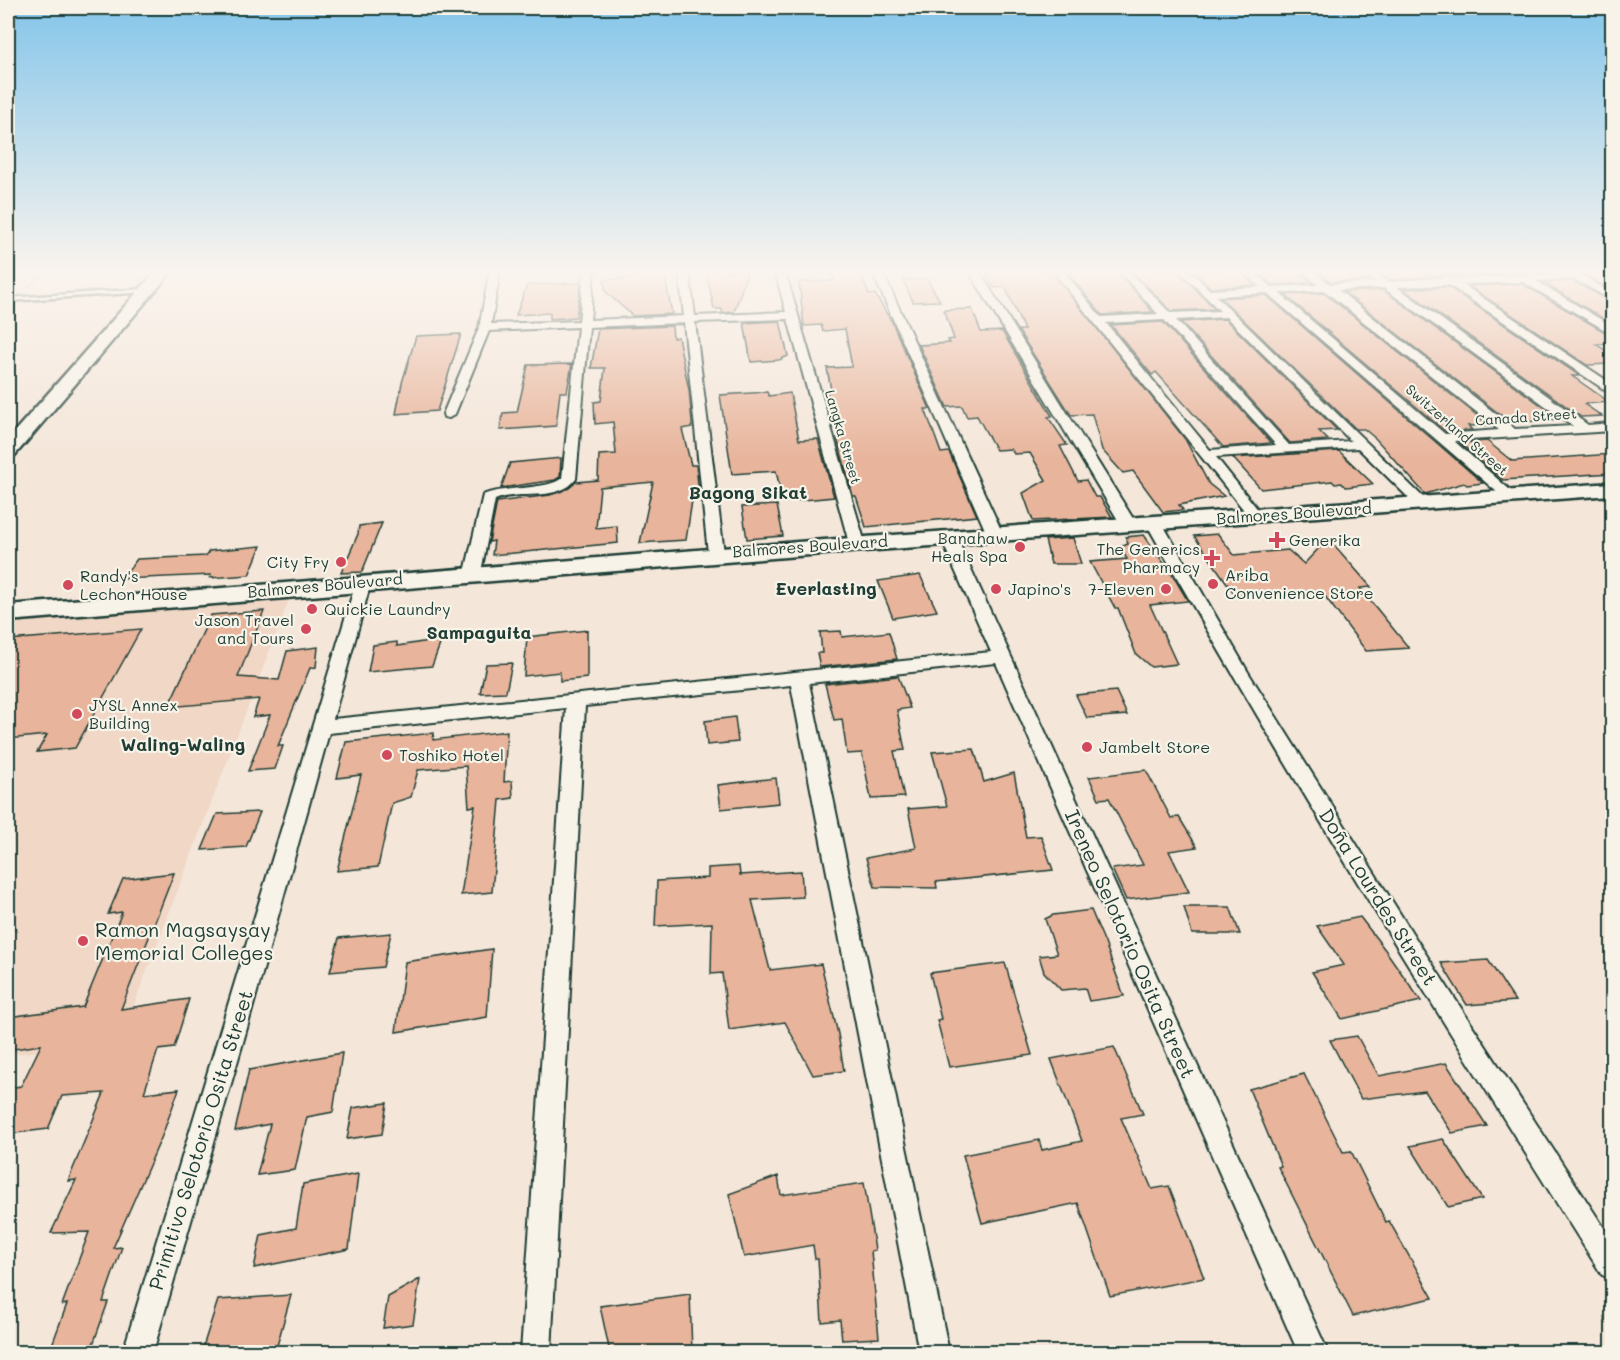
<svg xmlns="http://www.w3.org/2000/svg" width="1620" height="1360" viewBox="0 0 1620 1360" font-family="Mali,sans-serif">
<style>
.built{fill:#f0d7c6}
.building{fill:#e8b49b;stroke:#1f3d34;stroke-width:1.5}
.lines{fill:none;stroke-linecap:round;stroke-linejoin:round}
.lane-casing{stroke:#1f3d34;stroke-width:5}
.street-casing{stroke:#1f3d34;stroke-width:4}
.secondary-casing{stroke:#1f3d34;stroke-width:5}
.path-far1{stroke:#1f3d34;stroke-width:2;stroke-dasharray:1 3;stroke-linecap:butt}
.path{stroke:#1f3d34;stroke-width:4.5;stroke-dasharray:1.5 5;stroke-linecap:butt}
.lane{fill:#f7f3e8;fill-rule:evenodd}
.street{fill:#f7f3e8;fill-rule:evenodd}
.secondary{fill:#f7f3e8;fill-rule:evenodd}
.poi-dot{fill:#d1495b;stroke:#f7f3e8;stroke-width:2}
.labels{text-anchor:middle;stroke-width:4.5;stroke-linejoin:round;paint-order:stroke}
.far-street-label{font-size:14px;fill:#1f3d34;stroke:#f7f3e8}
.street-label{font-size:16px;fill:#1f3d34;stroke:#f7f3e8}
.poi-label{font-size:16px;fill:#1f3d34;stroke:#f7f3e8;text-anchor:start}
.neighbourhood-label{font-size:18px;font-weight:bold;fill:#1f3d34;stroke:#f7f3e8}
.near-street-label{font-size:20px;fill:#1f3d34;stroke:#f7f3e8}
.near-poi-label{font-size:20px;fill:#1f3d34;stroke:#f7f3e8;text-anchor:start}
</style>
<rect width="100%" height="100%" fill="#f4e6d9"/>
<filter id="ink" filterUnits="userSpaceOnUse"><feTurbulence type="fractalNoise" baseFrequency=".0167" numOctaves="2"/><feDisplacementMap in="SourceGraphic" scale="12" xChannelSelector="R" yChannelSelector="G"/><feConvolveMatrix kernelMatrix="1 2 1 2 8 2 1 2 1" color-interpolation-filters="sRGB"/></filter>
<g filter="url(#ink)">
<path class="built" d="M290 597 120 1041 8 1055V774L15 761H8V620Z"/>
<path class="building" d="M636 271H664L672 314 633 316 606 292 604 280 637 277Z
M706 271H748L734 312 722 313V309H714Z
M831 271H860L869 295 875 294 892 322 930 409H925L941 453 949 452 977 516 866 527 856 496H853L837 438H844L826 390H831L827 368 852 367 845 329 823 331 821 325 804 326 799 282 834 281Z
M985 271H1051L1185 439 1209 484 1224 496 1179 505 1183 510 1163 512 1133 471 1123 473 1102 450 1092 414 1071 415 1018 330H1024L1005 287 994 288Z
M1066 271H1117L1153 312 1102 315Z
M1132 271H1178L1215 309 1171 311Z
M1193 271H1240L1254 285 1211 288Z
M1256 271H1300L1312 283 1273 285Z
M1316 271H1360L1370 280 1331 282Z
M1376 271H1560L1453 277 1448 275 1389 280Z
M1578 271H1612V291Z
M927 279 940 301 913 302 903 280Z
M1573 281 1612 302V324L1544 283Z
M581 283 576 317 550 319V313L516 315 527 285Z
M1522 284 1612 336V343L1596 344 1612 355V364L1587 365 1469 286Z
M1448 287 1580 376H1572L1609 402 1584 404 1602 416 1581 417 1404 289Z
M1383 290 1560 419 1511 423 1344 292Z
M1324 293 1489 425 1468 426 1472 430 1446 432 1285 295Z
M1266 295 1483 483 1467 485 1464 483 1425 494 1376 439 1364 429H1356L1221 298Z
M972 309 981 332 1002 331 1052 416 1048 417 1067 445 1060 446 1078 481 1086 480 1095 497H1100L1112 517 1033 521 1023 493 1046 480 1030 453 1014 454 1011 449 996 450 977 416 967 417 962 406 947 407 919 345 950 343 948 340 954 339 944 310Z
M1225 319 1337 430 1319 431 1328 440 1290 443 1181 322Z
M780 321 788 356 779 360 751 362 744 323Z
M1163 322 1271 443 1223 447 1156 372 1152 375 1111 325Z
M672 326 673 338 678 337 689 390 692 422V427L682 429 691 465H696L699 493 693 494 686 540 640 543 653 482 600 487 596 528 617 526 618 543 492 555 494 541 489 542 497 502 550 495 569 488 576 482 598 480 599 455 616 454 613 422 595 424 594 402 601 401 605 368H591L598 329Z
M461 334 437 411 396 414 402 383 416 336Z
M572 364 567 392H560L556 426 500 430 503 413 517 412 528 365Z
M767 392 769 396 790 393 799 440 818 439 834 497 783 502 776 471 732 474 720 395Z
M1487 441 1512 461 1612 454V473L1503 480 1460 443Z
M1339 451 1373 484 1346 487 1341 483 1335 484 1332 481 1261 489 1233 458Z
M561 458 560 477 555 480 501 488 510 463Z
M777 505 783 536 747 539 742 507Z
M382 523 362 572 341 573 358 534 359 526Z
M1218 534 1234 555 1288 550 1304 564 1320 547 1335 546 1371 587 1360 588 1409 648 1366 651 1321 591 1236 596 1194 536Z
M1144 535 1175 579 1188 601 1150 605 1177 664 1151 667 1136 654 1118 608H1115L1090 562 1127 559 1120 547 1128 544 1126 537Z
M1073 538 1081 564H1051L1045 540Z
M261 546 249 575 210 578 211 575 122 579 137 559 206 556 209 551Z
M920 575 937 611 893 618 878 581Z
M264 611 238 677 279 680 287 651 318 647 316 667 310 668 278 746H283L275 769 248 771 270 715 253 717 259 699 168 707 211 615Z
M141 629 75 748 37 752 47 735 8 739V640Z
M587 630V678L560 681V672L524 676 527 637Z
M841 631 842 637 889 632 897 659 820 667 817 653H822L820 632Z
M442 639 432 666 368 672 373 645 397 642V646Z
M512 663 506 692 480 693 486 664Z
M898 676 910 708 897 710 905 750 894 751 904 797 871 799 862 753 847 754 842 719 834 720 825 684Z
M1116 691 1127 715 1087 718 1076 695Z
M735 717 738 742 707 745 705 721Z
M507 731 504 782 512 781 513 798 500 800 492 892 461 895 475 806 469 807 466 766 418 770 411 797 392 803 378 867 337 871 361 775 337 778 346 742 434 733 433 740Z
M974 749 984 782 1014 773 1026 837 1041 836 1053 870 936 882 937 888 875 887 866 858 916 848 908 809 947 806 932 752Z
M1146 770 1171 818 1179 817 1197 847 1169 851 1189 892 1126 900 1112 869 1143 865 1109 798 1099 799 1089 777Z
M776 778 779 803 721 809 718 785Z
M260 812 246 847 202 850 217 814Z
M739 866 740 875 801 871 803 897 752 900 770 970 821 964 838 1034 844 1071 813 1075 785 1022 729 1030 722 973 711 974 712 923 655 926 657 881 708 878V868Z
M174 873 121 1009 189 999 174 1048 158 1050 144 1093 179 1089 162 1136 113 1248 122 1247 103 1302H108L90 1353H49L67 1304 62 1305 89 1232 51 1233 76 1180 68 1181 104 1093 62 1096 48 1129 8 1134V1088L21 1086 41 1045 8 1050V1017L83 1007 122 912 108 914 123 879Z
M1184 907H1230L1240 934H1192Z
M1091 910 1105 943 1124 996 1089 1001 1085 988 1061 990 1044 972 1039 956 1057 954 1045 919 1053 915Z
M1360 917 1386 951 1421 1001 1342 1019 1312 972 1344 965 1317 926Z
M391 933 383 967 330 972 339 938Z
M492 949 487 1017 396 1032 405 962Z
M1488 960 1515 1001 1467 1005 1441 963Z
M1005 963 1032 1055 949 1067 937 1020 941 1019 930 973Z
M1357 1036 1379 1076 1446 1063 1487 1126 1452 1133 1425 1091 1361 1099 1330 1040Z
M1114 1047 1143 1114 1121 1118 1152 1189 1169 1186 1204 1278 1110 1296 1078 1203 982 1223 963 1155 1039 1140 1042 1150 1082 1141 1051 1059Z
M342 1053 333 1112 307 1117 295 1170 257 1175 270 1124 235 1131 249 1070Z
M1304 1074 1343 1152 1351 1151 1386 1222 1389 1221 1433 1298 1353 1316 1278 1167 1281 1166 1249 1089Z
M387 1103 382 1134 347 1139 353 1108Z
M1443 1139 1482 1199 1448 1207 1410 1146Z
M358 1174 349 1249 254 1268 261 1235 296 1228 303 1184Z
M778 1176 781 1195 864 1183 875 1250 871 1251 879 1338 842 1340 840 1320 822 1322 818 1259H815L813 1245 744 1257 729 1194Z
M420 1279 413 1324 383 1328 388 1297Z
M690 1294 692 1353H610L600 1306Z
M291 1295 275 1353H201L218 1300Z"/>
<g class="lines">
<defs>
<path id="lane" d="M146 289 148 290V292L8 301V298Z"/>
<path id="street" d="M490 271H500L491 324 579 321 584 271H594L590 320 684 316 679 271H689L695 316 786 312 775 271H785L865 543 862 546H852L849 543 788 319 695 322 724 553 716 558 708 553 684 323 589 327 576 479C558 503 520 489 495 500L481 572 473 577 467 575 465 572 483 495C504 486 549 490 562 478L578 327 489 331 455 414 449 418 444 417 443 414 479 328Z
M872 271H882L1002 532 999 535 994 537 986 532Z
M969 271H979L1137 525 1134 528 1129 530 1121 525Z
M1053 271H1063L1101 317 1158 314 1119 271H1129L1170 313 1220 311 1180 271H1190L1210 290 1260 287 1242 271H1253L1272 287 1318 285 1302 271H1313L1330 284 1376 282 1362 271H1373L1388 282 1448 277 1453 279 1564 273 1562 271H1574L1612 293V300L1574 279 1536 281 1612 326V334L1523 282 1462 284 1612 384V393L1608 392 1449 285 1397 287 1588 425 1612 423V431L1454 441 1517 496 1515 499H1505L1267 293 1216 296 1429 503 1422 507 1417 506 1358 448 1216 457 1263 516 1261 519H1251ZM1384 288 1573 426 1515 429 1338 290ZM1325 291 1499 430 1445 434 1279 293ZM1226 317 1351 441 1289 445 1176 320ZM1164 320 1276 445 1210 450 1106 323Z
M1154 518 1162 523 1248 672 1416 939 1612 1240V1279L1602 1275C1446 1027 1290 779 1146 523Z
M948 531 956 536 1328 1352H1298L996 663 809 683 949 1352H919L791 685 585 706 551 1352H521L566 708 329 733 242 1046 153 1352H123L357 579H369L371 582 333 719 991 652 940 536Z"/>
<path id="secondary" d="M156 271H172L15 455 8 457V439Z
M1612 483V495L810 555 8 621V605L810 541Z"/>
</defs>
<use href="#lane" class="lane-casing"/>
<use href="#street" class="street-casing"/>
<use href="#secondary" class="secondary-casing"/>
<path class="path-far1" d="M29 286 47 271"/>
<path class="path" d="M8 863 13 852
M8 928 17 926 15 931"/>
<use href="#lane" class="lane"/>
<use href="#street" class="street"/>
<use href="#secondary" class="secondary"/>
</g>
</g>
<linearGradient id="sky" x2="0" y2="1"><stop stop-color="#84c5ea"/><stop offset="0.59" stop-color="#faf4ee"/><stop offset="1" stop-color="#faf4ee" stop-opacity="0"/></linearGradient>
<rect width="1620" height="461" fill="url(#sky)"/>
<g class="poi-dot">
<path d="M1274 531h6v6h6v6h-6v6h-6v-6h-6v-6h6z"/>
<circle cx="1020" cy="547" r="6"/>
<path d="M1209 549h6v6h6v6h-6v6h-6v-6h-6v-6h6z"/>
<circle cx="341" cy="562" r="6"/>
<circle cx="1213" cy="584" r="6"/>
<circle cx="68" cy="585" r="6"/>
<circle cx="996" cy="589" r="6"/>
<circle cx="1166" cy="589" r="6"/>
<circle cx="312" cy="609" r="6"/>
<circle cx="306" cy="629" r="6"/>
<circle cx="77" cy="714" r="6"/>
<circle cx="1087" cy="747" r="6"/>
<circle cx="387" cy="755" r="6"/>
<circle cx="83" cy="941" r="6"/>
</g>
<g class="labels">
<g class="far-street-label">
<text transform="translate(1526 417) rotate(-4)" y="5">Canada Street</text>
<text transform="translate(1457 430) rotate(41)" y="5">Switzerland Street</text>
<text transform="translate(843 437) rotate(74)" y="5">Langka Street</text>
</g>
<g class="street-label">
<text transform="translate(1294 513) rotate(-4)" y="6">Balmores Boulevard</text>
<text transform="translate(810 546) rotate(-4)" y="6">Balmores Boulevard</text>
<text transform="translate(325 585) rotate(-5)" y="6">Balmores Boulevard</text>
</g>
<g class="poi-label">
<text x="1008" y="544" text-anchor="end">Banahaw<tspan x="1008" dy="18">Heals Spa</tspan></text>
<text x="1289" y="546">Generika</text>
<text x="1200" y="555" text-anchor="end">The Generics<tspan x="1200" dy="18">Pharmacy</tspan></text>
<text x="329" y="568" text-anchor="end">City Fry</text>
<text x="1225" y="581">Ariba<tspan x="1225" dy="18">Convenience Store</tspan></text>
<text x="80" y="582">Randy's<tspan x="80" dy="18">Lechon House</tspan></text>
<text x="1008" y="595">Japino's</text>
<text x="1154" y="595" text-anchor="end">7-Eleven</text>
<text x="324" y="615">Quickie Laundry</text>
<text x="294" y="626" text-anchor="end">Jason Travel<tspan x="294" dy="18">and Tours</tspan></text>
<text x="89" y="711">JYSL Annex<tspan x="89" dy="18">Building</tspan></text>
<text x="1099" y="753">Jambelt Store</text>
<text x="399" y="761">Toshiko Hotel</text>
</g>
<g class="neighbourhood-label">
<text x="748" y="499">Bagong Sikat</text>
<text x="826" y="595">Everlasting</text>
<text x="479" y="639">Sampaguita</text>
<text x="183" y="751">Waling-Waling</text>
</g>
<g class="near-street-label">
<text transform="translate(1378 897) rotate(58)" y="7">Doña Lourdes Street</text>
<text transform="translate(1130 944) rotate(66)" y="7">Ireneo Selotorio Osita Street</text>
<text transform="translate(201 1140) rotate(-73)" y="7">Primitivo Selotorio Osita Street</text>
</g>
<g class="near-poi-label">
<text x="95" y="937">Ramon Magsaysay<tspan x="95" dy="23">Memorial Colleges</tspan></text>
</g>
</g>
<rect width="1620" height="1360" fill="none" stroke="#f7f3e8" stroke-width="30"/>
<rect x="15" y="15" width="1590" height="1330" fill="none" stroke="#1f3d34" stroke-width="2" filter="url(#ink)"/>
</svg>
